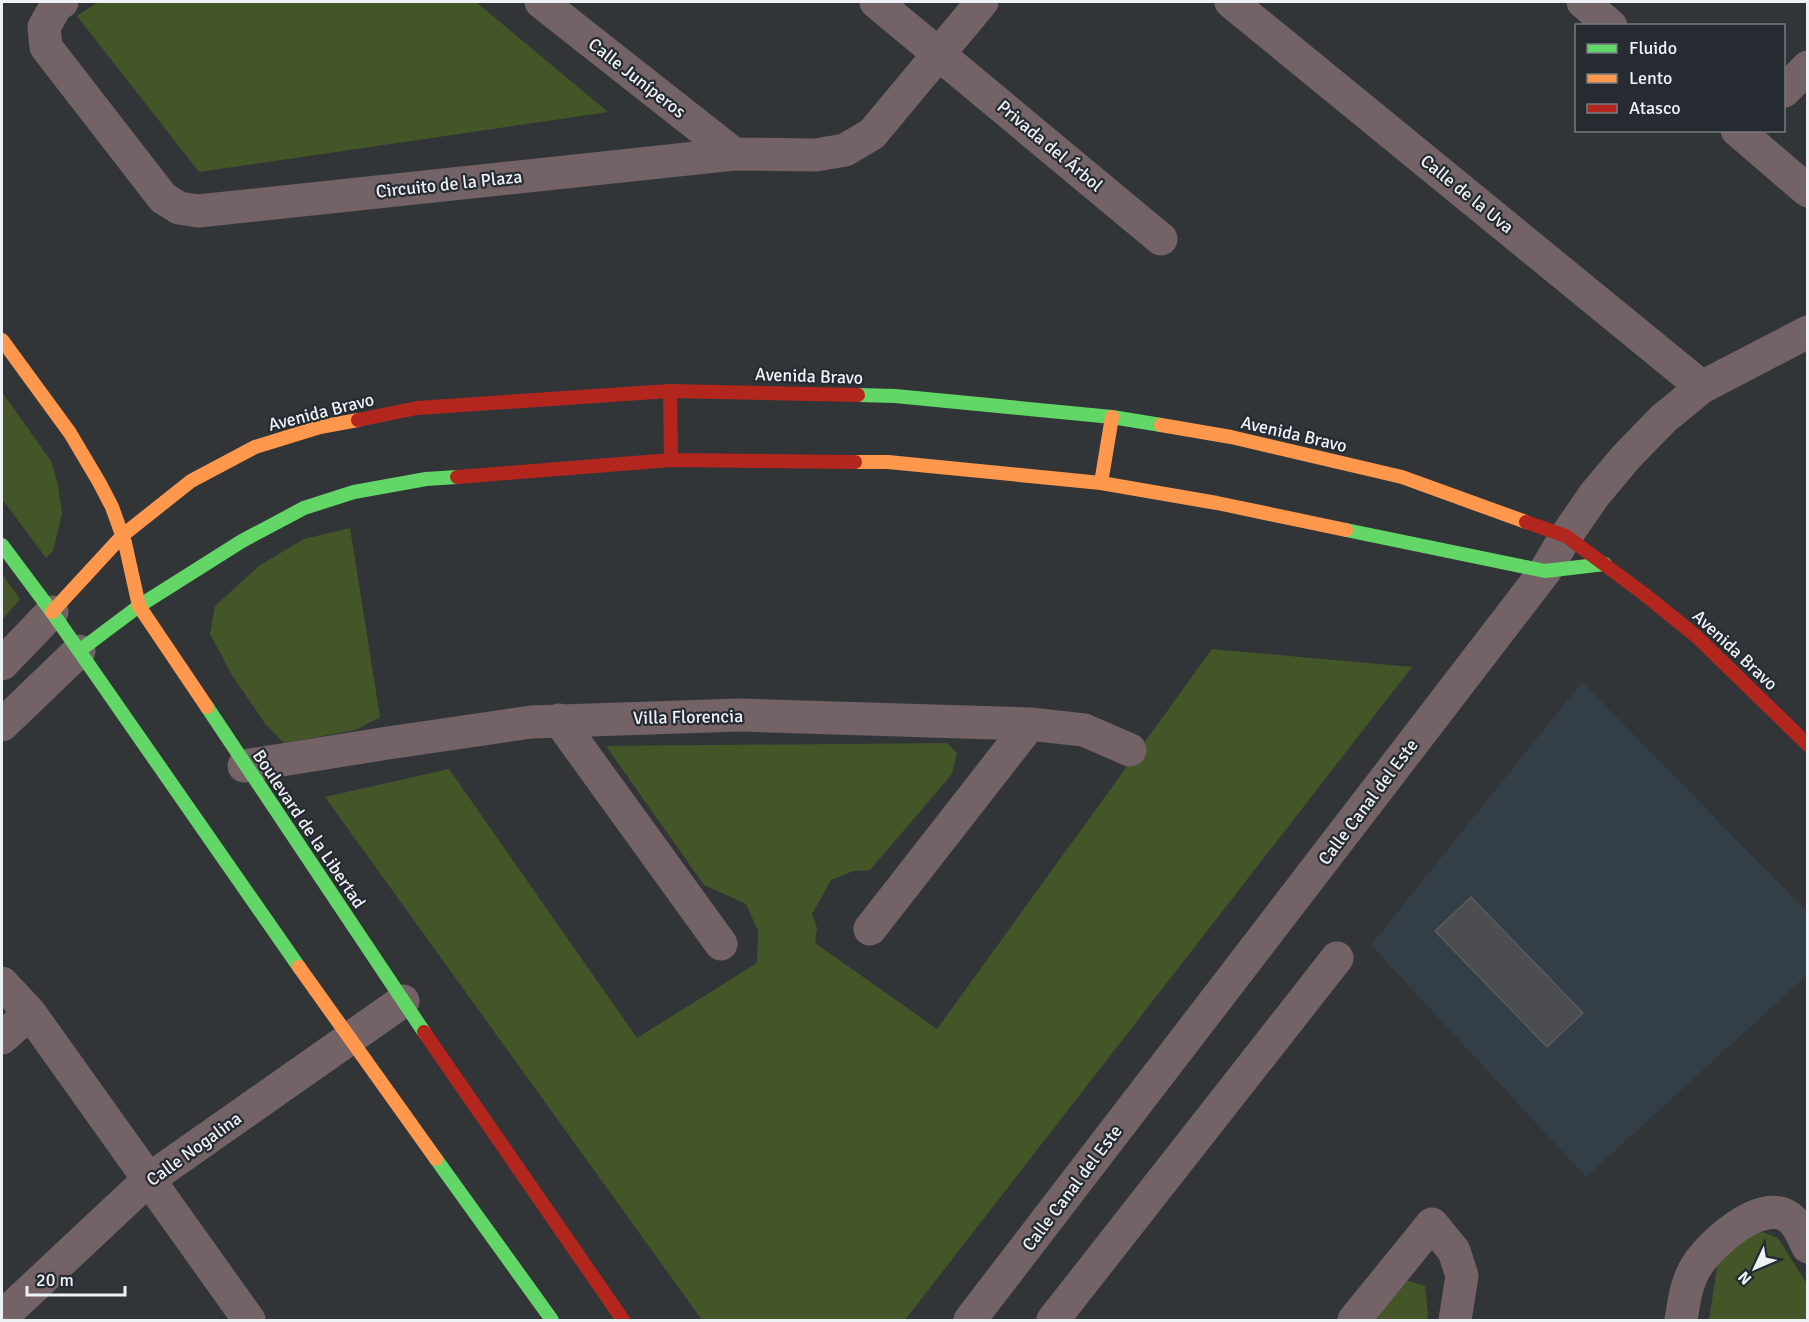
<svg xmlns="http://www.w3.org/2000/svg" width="1809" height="1322" viewBox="0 0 1809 1322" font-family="Signika,sans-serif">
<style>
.built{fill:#343e47}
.green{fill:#445528}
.building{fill:#4b4d50;stroke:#595c5e;stroke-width:1.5}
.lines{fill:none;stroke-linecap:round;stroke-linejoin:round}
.street{stroke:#736366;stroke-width:33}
.fast{stroke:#63d668;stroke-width:14}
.slow{stroke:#ff974d;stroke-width:14}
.jam{stroke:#b3261e;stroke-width:14}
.labels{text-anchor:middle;stroke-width:4.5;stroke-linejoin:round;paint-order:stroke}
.street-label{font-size:18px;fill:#eef2f6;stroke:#252b31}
</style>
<rect width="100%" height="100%" fill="#323538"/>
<path class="built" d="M1582 682 1807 912V975L1586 1177 1371 945Z"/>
<path class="green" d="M98 2H476L608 112 199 172 77 16Z
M2 392 51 461 58 485 62 513 53 551 46 558 2 499Z
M350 528 380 717 356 730 284 743 266 725 232 675 210 634 215 606 260 565 304 539Z
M2 574 20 599 2 620Z
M1212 649 1412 667 905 1320H702L325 797 449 769 637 1038 757 963 758 931 746 904 704 885 606 746 947 743 957 753 952 774 870 870 853 871 831 880 812 914 817 928 815 943 937 1029Z
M1757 1230 1778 1238 1807 1284V1320H1709L1718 1261Z
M1402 1279 1425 1286 1428 1314 1427 1320H1373Z"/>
<path class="building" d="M1471 897 1583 1013 1547 1047 1435 931Z"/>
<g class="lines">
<path class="street" d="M62 2 56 6 44 27 46 47 163 198 179 208 198 211 734 154 816 155 845 150 872 134 982 2
M541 2 734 154
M876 2 1161 239
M1231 2 1702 387
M1583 2 1611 26
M1784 91 1808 67
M1737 130 1808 191
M2 664 52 612
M559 720 721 944
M2 725 79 651
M244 766 388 743 531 722 740 715 1030 724 1084 730 1130 750
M870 929 1030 724
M2 983 30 1013 249 1320
M2 1038 30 1013
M2 1317 148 1180 403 1001
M970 1320 1545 571 1566 536 1595 494 1627 456 1663 419 1702 387 1808 332
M1053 1320 1337 958
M1354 1320 1432 1224 1454 1251 1462 1276 1455 1320
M1681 1320C1684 1302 1686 1283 1696 1267 1710 1244 1759 1200 1787 1216 1798 1222 1802 1236 1808 1247"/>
<path class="fast" d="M858 395 895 396 1112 417 1161 425
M1346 530 1545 571 1605 564
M2 545 52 612 299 967
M79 651 139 606 242 541 304 508 354 492 426 479 457 477
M207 707 424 1032
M436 1159 552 1320"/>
<path class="slow" d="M2 340 70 433 99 482 112 507 125 543 139 606 207 707
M1161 425 1231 437 1402 477 1526 522
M855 462H888L1101 483 1217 503 1346 530
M1101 483 1112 417
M52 612 123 535 191 481 255 447 320 427 358 420
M299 967 436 1159"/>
<path class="jam" d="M670 391 671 460
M358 420 417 408 670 391 858 395
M457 477 671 460 855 462
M1526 522 1566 536 1644 594 1696 636 1808 745
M424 1032 623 1320"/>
</g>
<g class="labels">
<g class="street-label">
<text transform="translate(637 78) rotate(38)" y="6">Calle Juníperos</text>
<text transform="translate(1050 146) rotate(40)" y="6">Privada del Árbol</text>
<text transform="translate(449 184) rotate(-6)" y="6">Circuito de la Plaza</text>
<text transform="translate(1467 194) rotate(39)" y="6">Calle de la Uva</text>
<text transform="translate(809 376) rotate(2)" y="6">Avenida Bravo</text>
<text transform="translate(321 412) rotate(-14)" y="6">Avenida Bravo</text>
<text transform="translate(1294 434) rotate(13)" y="6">Avenida Bravo</text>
<text transform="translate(1735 650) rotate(43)" y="6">Avenida Bravo</text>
<text transform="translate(688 717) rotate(-1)" y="6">Villa Florencia</text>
<text transform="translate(1368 802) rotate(-53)" y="6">Calle Canal del Este</text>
<text transform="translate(309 829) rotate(56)" y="6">Boulevard de la Libertad</text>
<text transform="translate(194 1149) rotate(-36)" y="6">Calle Nogalina</text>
<text transform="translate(1072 1188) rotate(-53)" y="6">Calle Canal del Este</text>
</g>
</g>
<rect width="1809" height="1322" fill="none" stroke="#eef2f6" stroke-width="6"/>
<rect x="1575" y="24" width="210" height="108" fill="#252b31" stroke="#757b80" stroke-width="1.5"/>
<rect x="1587" y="44" width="30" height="9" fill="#63d668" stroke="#757b80" stroke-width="1.5"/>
<text x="1629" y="54" font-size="18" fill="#eef2f6">Fluido</text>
<rect x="1587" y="74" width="30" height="9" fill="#ff974d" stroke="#757b80" stroke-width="1.5"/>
<text x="1629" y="84" font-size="18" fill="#eef2f6">Lento</text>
<rect x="1587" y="104" width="30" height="9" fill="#b3261e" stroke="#757b80" stroke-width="1.5"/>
<text x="1629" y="114" font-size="18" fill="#eef2f6">Atasco</text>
<g transform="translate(1755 1268) rotate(226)" stroke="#252b31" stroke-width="4.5" paint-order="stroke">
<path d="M0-4.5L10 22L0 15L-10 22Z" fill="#eef2f6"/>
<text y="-9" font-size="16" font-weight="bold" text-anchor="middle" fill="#eef2f6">N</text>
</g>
<path d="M27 1286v9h98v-9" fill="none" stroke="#eef2f6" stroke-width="3"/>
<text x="36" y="1286" font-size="18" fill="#eef2f6" stroke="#252b31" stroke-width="4.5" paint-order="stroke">20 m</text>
</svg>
